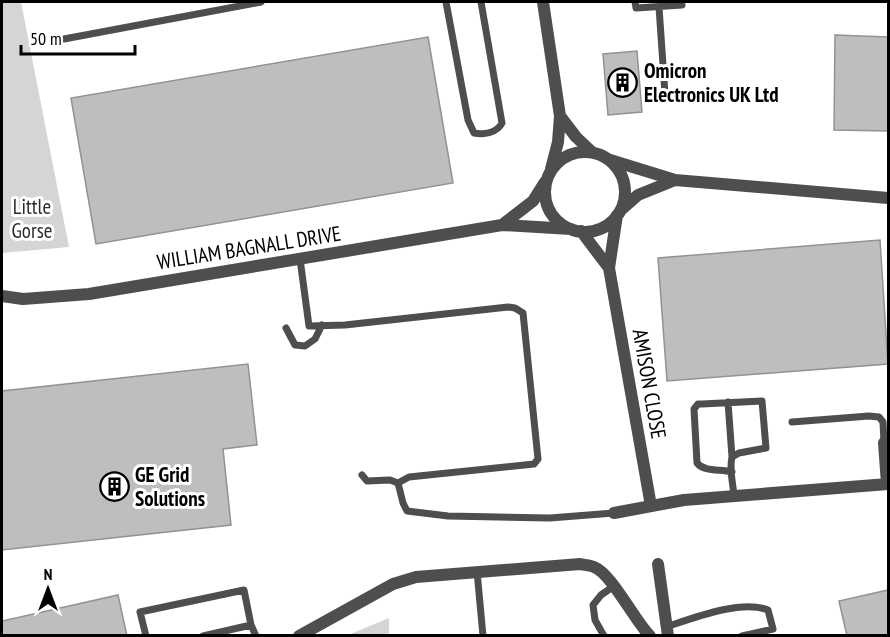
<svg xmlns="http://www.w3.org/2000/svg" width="890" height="637" viewBox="0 0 890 637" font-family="'PT Sans Narrow',sans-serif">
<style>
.green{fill:#d5d5d5}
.building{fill:#bebebe;stroke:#929292;stroke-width:1.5}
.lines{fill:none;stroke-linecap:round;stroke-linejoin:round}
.service{stroke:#4e4e4e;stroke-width:7}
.minor{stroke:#4e4e4e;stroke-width:12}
.labels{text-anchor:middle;stroke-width:6;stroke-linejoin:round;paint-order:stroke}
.poi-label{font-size:21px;font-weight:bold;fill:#000;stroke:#fff;text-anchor:start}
.park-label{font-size:21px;fill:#2c2c2c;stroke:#fff}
.street-label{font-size:21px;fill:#000;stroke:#fff}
</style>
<rect width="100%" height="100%" fill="#fff"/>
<path class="green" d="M2 2H21L69 247 2 253Z
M389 618V635H348Z"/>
<path class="building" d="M835 35 888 37V131L834 130Z
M428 37 453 183 96 244 71 98Z
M637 51 642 112 608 115 603 54Z
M880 240 888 364 667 381 658 258Z
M248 364 257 445 223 449 231 525 2 550V391Z
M888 590V636H847L839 601Z
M118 595 127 636H2V621Z"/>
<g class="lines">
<path class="service" d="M446 2 468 120 474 133C484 135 497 133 502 123L481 2
M635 2 636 8 682 5
M659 7 665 94
M64 39 261 2
M300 259 309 326 345 325 508 307 515 308 523 313 538 459 534 464 409 477 398 483 403 503 407 511 448 516 550 518 614 513
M286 328 295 345 305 346 315 339 322 325
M728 402 732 457
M792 422 869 416 879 417 883 422 884 443
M732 472C720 469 704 472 697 463L694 409 698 404H702L762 401 766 448 739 453 732 457C729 469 733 484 734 495
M362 475 367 481 390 480 398 483
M477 571 483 636
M666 627C693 618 742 599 768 610L773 629 742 636
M146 636 140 612 244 590 251 625 256 636
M203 636 251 625
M604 636 595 620 593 605 601 595 614 586"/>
<path class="minor" d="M543 2 560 116 558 142 551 169
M560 116 576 137 593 153
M545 192a40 40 0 1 1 80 0a40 40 0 1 1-80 0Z
M607 159 675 180 888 198
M622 209 638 195 675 180
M617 215 609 268 651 506
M502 225 533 201 545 182
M581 231 609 268
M2 296 23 299 89 294 502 225 571 229
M884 443 887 484
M614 513 684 500 888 484
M658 564 668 636
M299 636 393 584 416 577 580 564C584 565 590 565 594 567 612 574 634 620 650 636"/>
</g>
<defs>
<symbol id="building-ring" viewBox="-11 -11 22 22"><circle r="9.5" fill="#fff" stroke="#000" stroke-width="1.5"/><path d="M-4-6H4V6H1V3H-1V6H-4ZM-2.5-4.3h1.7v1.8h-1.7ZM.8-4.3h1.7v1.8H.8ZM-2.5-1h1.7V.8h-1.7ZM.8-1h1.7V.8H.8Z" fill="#000"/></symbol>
</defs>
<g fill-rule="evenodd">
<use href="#building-ring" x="606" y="66" width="33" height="33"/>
<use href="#building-ring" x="98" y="470" width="33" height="33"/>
</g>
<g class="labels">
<g class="poi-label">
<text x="644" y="78">Omicron<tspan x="644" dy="24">Electronics UK Ltd</tspan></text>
<text x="135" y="482">GE Grid<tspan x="135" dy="24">Solutions</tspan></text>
</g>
<g class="park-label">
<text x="32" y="214">Little<tspan x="32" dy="24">Gorse</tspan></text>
</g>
<g class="street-label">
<text transform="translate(249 248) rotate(-9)" y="7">WILLIAM BAGNALL DRIVE</text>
<text transform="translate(649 384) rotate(80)" y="7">AMISON CLOSE</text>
</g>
</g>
<rect width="890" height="637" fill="none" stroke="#000000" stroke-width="6"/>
<g transform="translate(48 589)" stroke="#ffffff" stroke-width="4.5" paint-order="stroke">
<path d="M0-4.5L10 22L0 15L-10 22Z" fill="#000000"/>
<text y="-9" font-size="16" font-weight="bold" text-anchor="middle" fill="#000000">N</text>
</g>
<path d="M21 45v9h114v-9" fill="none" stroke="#000000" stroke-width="3"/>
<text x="30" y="45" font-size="18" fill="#000000" stroke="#ffffff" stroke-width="4.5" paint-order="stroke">50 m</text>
</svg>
